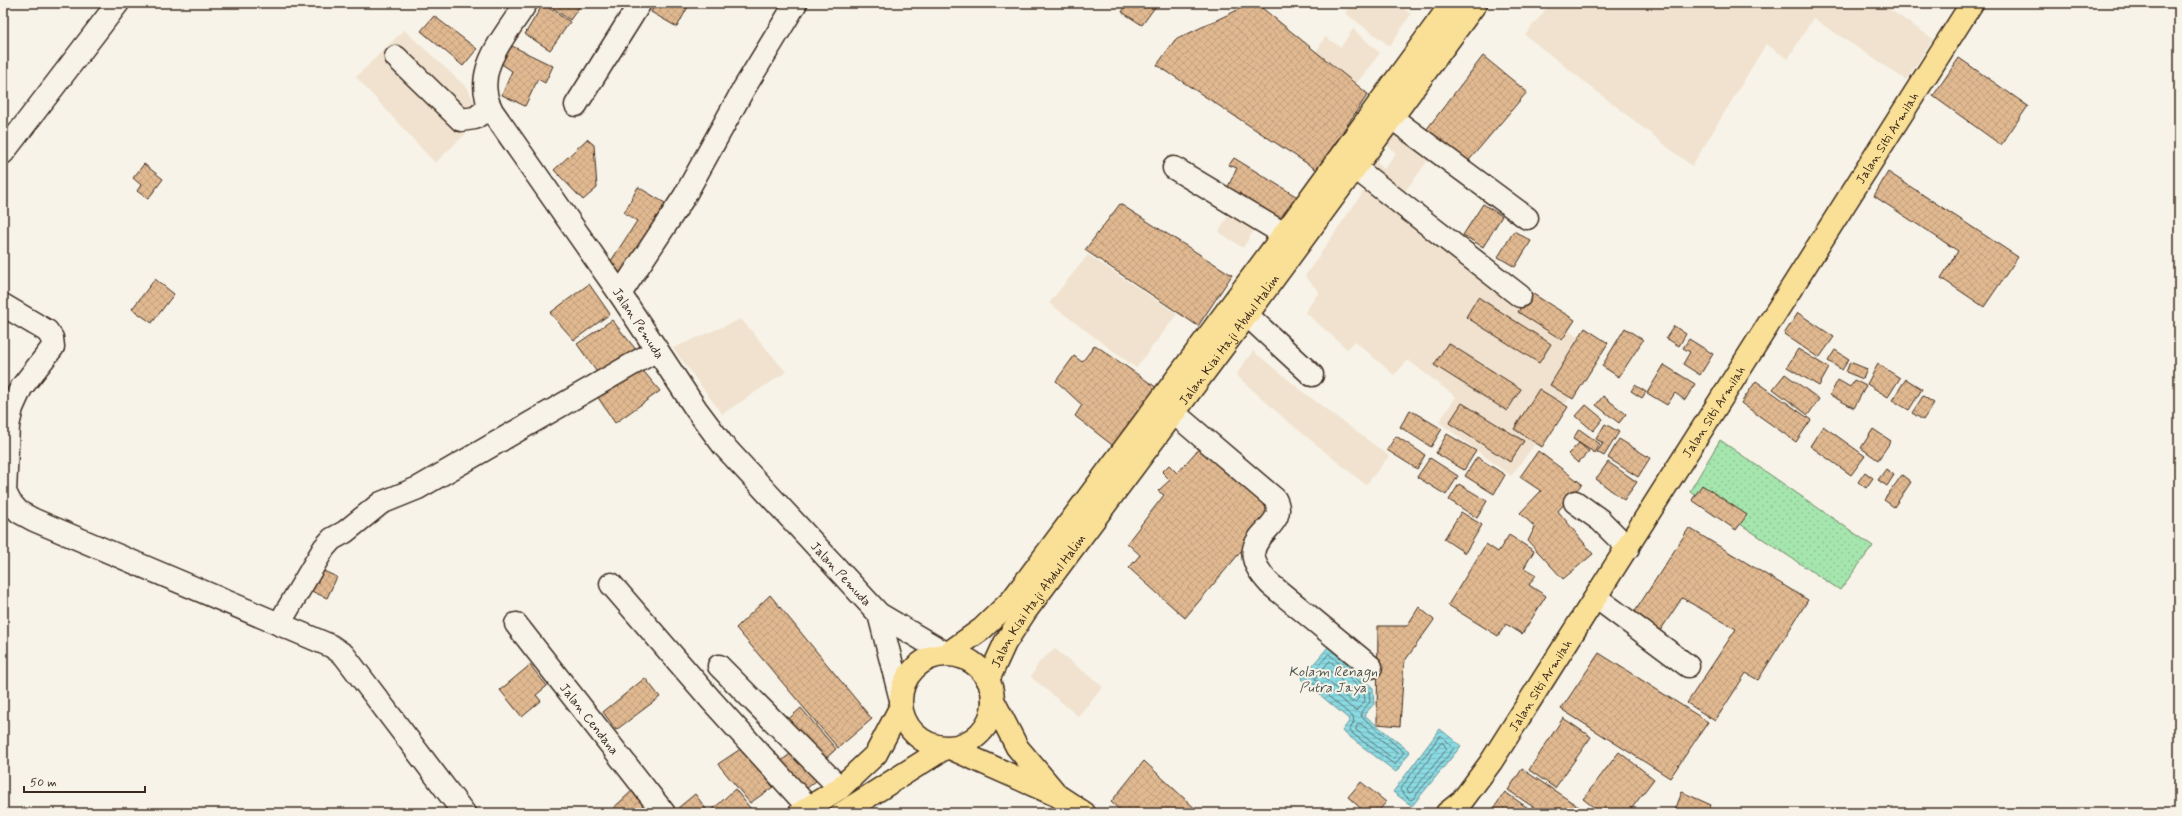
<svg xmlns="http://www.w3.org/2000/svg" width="2182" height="816" viewBox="0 0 2182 816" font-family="Mynerve,sans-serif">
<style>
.built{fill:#f0e2ce}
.grass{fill:url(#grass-dots);stroke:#708866}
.water{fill:url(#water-rules);stroke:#6a9495}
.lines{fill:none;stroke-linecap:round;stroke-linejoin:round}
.shore{stroke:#5b716d;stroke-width:1}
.building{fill:url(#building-cross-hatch);stroke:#3b2a1e}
.minor-casing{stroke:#3b2a1e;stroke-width:25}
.major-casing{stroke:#3b2a1e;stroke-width:25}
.minor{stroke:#f7f3e8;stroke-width:22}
.major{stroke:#fadf96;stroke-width:22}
.labels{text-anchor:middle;stroke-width:4;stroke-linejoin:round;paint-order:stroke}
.street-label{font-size:13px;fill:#3b2a1e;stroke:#f7f3e8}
.water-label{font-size:14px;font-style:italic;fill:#4f5650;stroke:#f7f3e8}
</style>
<defs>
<pattern id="grass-dots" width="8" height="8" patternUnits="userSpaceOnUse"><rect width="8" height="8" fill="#a5e5ae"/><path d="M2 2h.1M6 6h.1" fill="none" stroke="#8fc595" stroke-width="1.8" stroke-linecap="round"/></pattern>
<pattern id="water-rules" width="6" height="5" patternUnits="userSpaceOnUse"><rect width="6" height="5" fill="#8adbe4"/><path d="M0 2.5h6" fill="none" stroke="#78bcc3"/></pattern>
<pattern id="building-cross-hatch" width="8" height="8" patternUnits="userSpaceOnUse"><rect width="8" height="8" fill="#e1b991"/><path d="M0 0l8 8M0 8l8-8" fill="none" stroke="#c29f7d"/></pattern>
</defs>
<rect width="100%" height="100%" fill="#f7f3e8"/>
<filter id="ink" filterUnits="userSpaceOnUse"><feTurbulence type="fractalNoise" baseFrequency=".025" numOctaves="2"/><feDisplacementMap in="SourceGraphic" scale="8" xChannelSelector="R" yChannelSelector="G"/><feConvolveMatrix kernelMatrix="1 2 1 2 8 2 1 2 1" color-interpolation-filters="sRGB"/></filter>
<g filter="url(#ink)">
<path class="built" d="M1348 3H1396L1411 14 1390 46 1345 13 1351 5Z
M1551 3H1880L1933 39 1906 80 1813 18 1788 59 1766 44 1692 166 1525 35Z
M1353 29 1380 53 1356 84 1316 52 1325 37 1341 47Z
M404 30 467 88 483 117 435 163 356 77Z
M1398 129 1432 155 1400 198 1367 172 1375 161 1384 169 1396 153 1387 145Z
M1368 185 1602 355 1511 476 1439 422 1456 397 1408 360 1394 375 1355 341 1347 349 1305 312 1319 292 1305 276Z
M1234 204 1258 223 1243 248 1219 232Z
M1088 255 1177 314 1136 368 1049 303Z
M741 319 786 372 722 414 673 348Z
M1253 351 1307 395 1389 456 1366 485 1285 419 1236 375Z
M1055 649 1103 687 1078 716 1031 677 1040 661Z"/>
<path class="grass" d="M1720 440 1873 546 1840 590 1690 491Z"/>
<path class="water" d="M1328 647 1373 688 1374 704 1364 715 1410 752 1396 772 1342 731 1350 720 1301 679Z
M1440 729 1461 746 1412 806 1393 792Z"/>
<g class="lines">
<path class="shore" d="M1329 654 1369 690 1370 702 1361 712V716L1404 752 1395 765 1349 731 1354 722 1353 717 1308 679Z
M1330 661 1364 692 1365 701 1356 711 1315 679Z
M1329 670 1358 695 1359 698 1355 702H1352L1324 678Z
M1358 724H1361L1397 752 1395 758H1392L1356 730Z
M1440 736H1442L1454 748 1413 799 1410 800 1400 790Z
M1443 743 1447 749 1412 792 1409 793 1407 789 1440 744Z"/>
</g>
<path class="building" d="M545 3H582L570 20Z
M656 3H690L677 27 651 12Z
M1128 3H1158L1142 25 1122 12Z
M1252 3H1256L1368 94 1317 170 1157 65 1175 40Z
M543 4 570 22 550 50 525 34Z
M434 16 477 49 463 66 421 31Z
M512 46 553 66 545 83 538 79 525 106 502 95 512 71 500 63Z
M1483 56 1527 92 1465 165 1423 134Z
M1959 58 2028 106 2001 145 1933 96Z
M587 139 594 145 597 188 583 200 554 170Z
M1234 158 1299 198 1280 227 1226 191 1237 168 1229 165Z
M144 164 163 179 148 199 137 191 141 185 133 178Z
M1888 172 2018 257 1984 307 1941 278 1958 251 1874 196Z
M638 187 670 206 623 279 609 264 637 221 624 213Z
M1120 204 1232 275 1198 326 1085 250Z
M1483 204 1502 216 1483 247 1463 235Z
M1514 231 1531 241 1515 267 1498 257Z
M155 279 174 294 152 323 132 309Z
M589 284 610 314 574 340 550 313Z
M1530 292 1575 320 1562 340 1518 312Z
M1478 297 1551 344 1539 363 1466 317Z
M1798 313 1834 337 1819 358 1784 334Z
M612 320 638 352 599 375 577 344Z
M1674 326 1686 334 1679 346 1666 338Z
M1585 328 1608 343 1573 399 1550 385Z
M1625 328 1643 340 1619 377 1602 366Z
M1689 339 1713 354 1700 375 1683 364 1690 352 1683 348Z
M1448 343 1521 389 1507 411 1434 365Z
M1095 345 1160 390 1116 448 1075 416 1082 405 1056 381 1074 356 1082 362Z
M1798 349 1829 368 1819 386 1787 367Z
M1835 350 1849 359 1842 370 1828 361Z
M1850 362 1867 369 1863 379 1846 372Z
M1878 364 1900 378 1888 397 1867 384Z
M1664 365 1695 384 1685 400 1675 393 1667 405 1647 393Z
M640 367 660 391 615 423 595 393Z
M1785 374 1819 399 1808 415 1773 389Z
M1906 379 1922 389 1909 410 1892 400Z
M1838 380 1850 387 1854 380 1866 386 1854 408 1830 395Z
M1756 381 1811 420 1796 442 1741 403Z
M1635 385 1646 392 1642 398 1631 391Z
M1539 389 1568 407 1542 447 1514 429Z
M1603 396 1626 414 1619 423 1596 405Z
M1923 396 1934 403 1923 420 1912 413Z
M1462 403 1524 441 1510 462 1449 423Z
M1586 405 1603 419 1593 431 1576 416Z
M1410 410 1442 429 1431 447 1400 427Z
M1605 424 1619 432 1604 456 1597 452 1603 443 1596 439Z
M1823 426 1865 456 1851 475 1810 446Z
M1579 429 1600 444 1595 453 1573 439Z
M1873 429 1891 441 1878 460 1861 448Z
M1447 434 1476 451 1464 470 1436 453Z
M1396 436 1425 455 1417 469 1387 450Z
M1619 439 1650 458 1638 477 1608 458Z
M1579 443 1589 451 1578 463 1568 454Z
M1203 444 1275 511 1185 618 1129 568 1140 555 1127 543 1164 495 1158 491 1170 480 1162 472 1169 465 1177 473Z
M1538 451 1582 484 1558 511 1593 554 1563 579 1528 541 1535 527 1520 513 1541 491 1520 477Z
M1477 457 1505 475 1494 494 1465 476Z
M1430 458 1458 476 1446 495 1417 477Z
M1608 462 1637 482 1624 500 1596 479Z
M1886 469 1894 475 1887 486 1878 480Z
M1865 472 1873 478 1866 488 1858 482Z
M1902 475 1911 482 1894 507 1884 500Z
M1459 484 1487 501 1477 518 1449 500Z
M1702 485 1747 515 1736 530 1692 500Z
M1461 512 1482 525 1465 553 1444 539Z
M1689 528 1808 600 1758 680 1746 673 1715 721 1687 703 1736 629 1682 598 1660 631 1634 613Z
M1509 535 1534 551 1524 568 1536 575 1529 585 1546 596 1522 634 1506 624 1498 636 1448 605 1486 544 1498 552Z
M319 569 337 577 327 598 309 590Z
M770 595 872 719 838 748 736 628Z
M1419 607 1434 620 1404 662 1400 726 1377 724 1378 626H1407Z
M1599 653 1708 722 1670 778 1561 709Z
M530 665 547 686 536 695 541 701 522 717 500 690Z
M645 678 660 697 616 730 603 712Z
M801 708 836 749 821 763 784 723Z
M1563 718 1591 737 1555 788 1529 770Z
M742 748 773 787 750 803 718 764Z
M798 748 822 776 801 793 777 764Z
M1619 752 1654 779 1628 813H1601L1583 799Z
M1144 761 1200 813H1123L1111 802Z
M1522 769 1588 813H1542L1508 790Z
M1361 782 1386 802 1377 813H1366L1348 797Z
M634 789 653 813H608Z
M735 789 754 813H711L710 812Z
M1505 792 1532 811 1530 813H1484L1488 809 1491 812Z
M1682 792 1711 805 1708 813H1674Z
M695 794 709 813H672Z"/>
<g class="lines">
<defs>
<g id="minor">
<path id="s1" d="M526 3C506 36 470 71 492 111L620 294 696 409 723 445 879 614 947 654"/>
<path d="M396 57 461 120 475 118 490 107"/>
<path d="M576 105 640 3"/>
<path d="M1392 118 1527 218"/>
<path d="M3 153 118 3"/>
<path d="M1354 167 1520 296"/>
<path d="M1174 168 1284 234"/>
<path d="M620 294 684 197 743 90 796 3"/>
<path d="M3 305 47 331 52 338 53 347 21 388 12 408 8 426 5 492 10 502 19 512 34 520 331 646 344 655 464 813"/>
<path d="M1247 315 1312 375"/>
<path d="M1174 413 1275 499C1293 532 1223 535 1270 584L1371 667"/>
<path d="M1575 502 1600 520 1628 548"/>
<path d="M611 584 712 701 809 808"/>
<path d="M1597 598 1688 666"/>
<path d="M879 614 900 696"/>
<path d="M279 624 324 548 332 539 345 532 381 503 418 488 657 350"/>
<path id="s2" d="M516 624 664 813"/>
<path d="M719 666 840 788"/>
</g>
<g id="major">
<path d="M947 654 982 629 1012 600 1284 234 1452 3"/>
<circle cx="947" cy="701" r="46"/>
<path id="s3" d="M988 680 1005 643 1025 612 1247 315 1476 3"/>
<path d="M993 700 1017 747 1054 791"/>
<path d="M950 748 1058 796 1084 813"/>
<path d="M800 813 840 788 876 754 900 708"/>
<path d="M842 813 945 748"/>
<path id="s4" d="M1447 813 1462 801 1491 762 1972 3"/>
</g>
</defs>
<use href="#minor" class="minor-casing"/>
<use href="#major" class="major-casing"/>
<use href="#minor" class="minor"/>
<use href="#major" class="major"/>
</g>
</g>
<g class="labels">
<g class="street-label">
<text dy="5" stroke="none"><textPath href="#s4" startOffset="807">Jalan Siti Armilah</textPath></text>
<text dy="5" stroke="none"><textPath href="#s1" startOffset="378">Jalan Pemuda</textPath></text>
<text dy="5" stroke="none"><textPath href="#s3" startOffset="418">Jalan Kiai Haji Abdul Halim</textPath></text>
<text dy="5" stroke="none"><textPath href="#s4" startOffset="483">Jalan Siti Armilah</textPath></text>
<text dy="5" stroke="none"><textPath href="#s1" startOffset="701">Jalan Pemuda</textPath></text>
<text dy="5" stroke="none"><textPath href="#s3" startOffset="94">Jalan Kiai Haji Abdul Halim</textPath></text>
<text dy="5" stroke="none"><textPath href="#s4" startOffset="159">Jalan Siti Armilah</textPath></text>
<text dy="5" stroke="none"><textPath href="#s2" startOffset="120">Jalan Cendana</textPath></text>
</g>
<g class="water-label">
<text x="1333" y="676">Kolam Renagn<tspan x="1333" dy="16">Putra Jaya</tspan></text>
</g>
</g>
<rect width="2182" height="816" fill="none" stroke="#f7f3e8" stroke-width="16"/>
<rect x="8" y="8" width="2166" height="800" fill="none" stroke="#3b2a1e" stroke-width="1.5" filter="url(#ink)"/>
<path d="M24 786v6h121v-6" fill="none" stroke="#3b2a1e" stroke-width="2"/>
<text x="30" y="786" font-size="12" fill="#3b2a1e" stroke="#f7f3e8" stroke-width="3" paint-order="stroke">50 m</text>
</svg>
